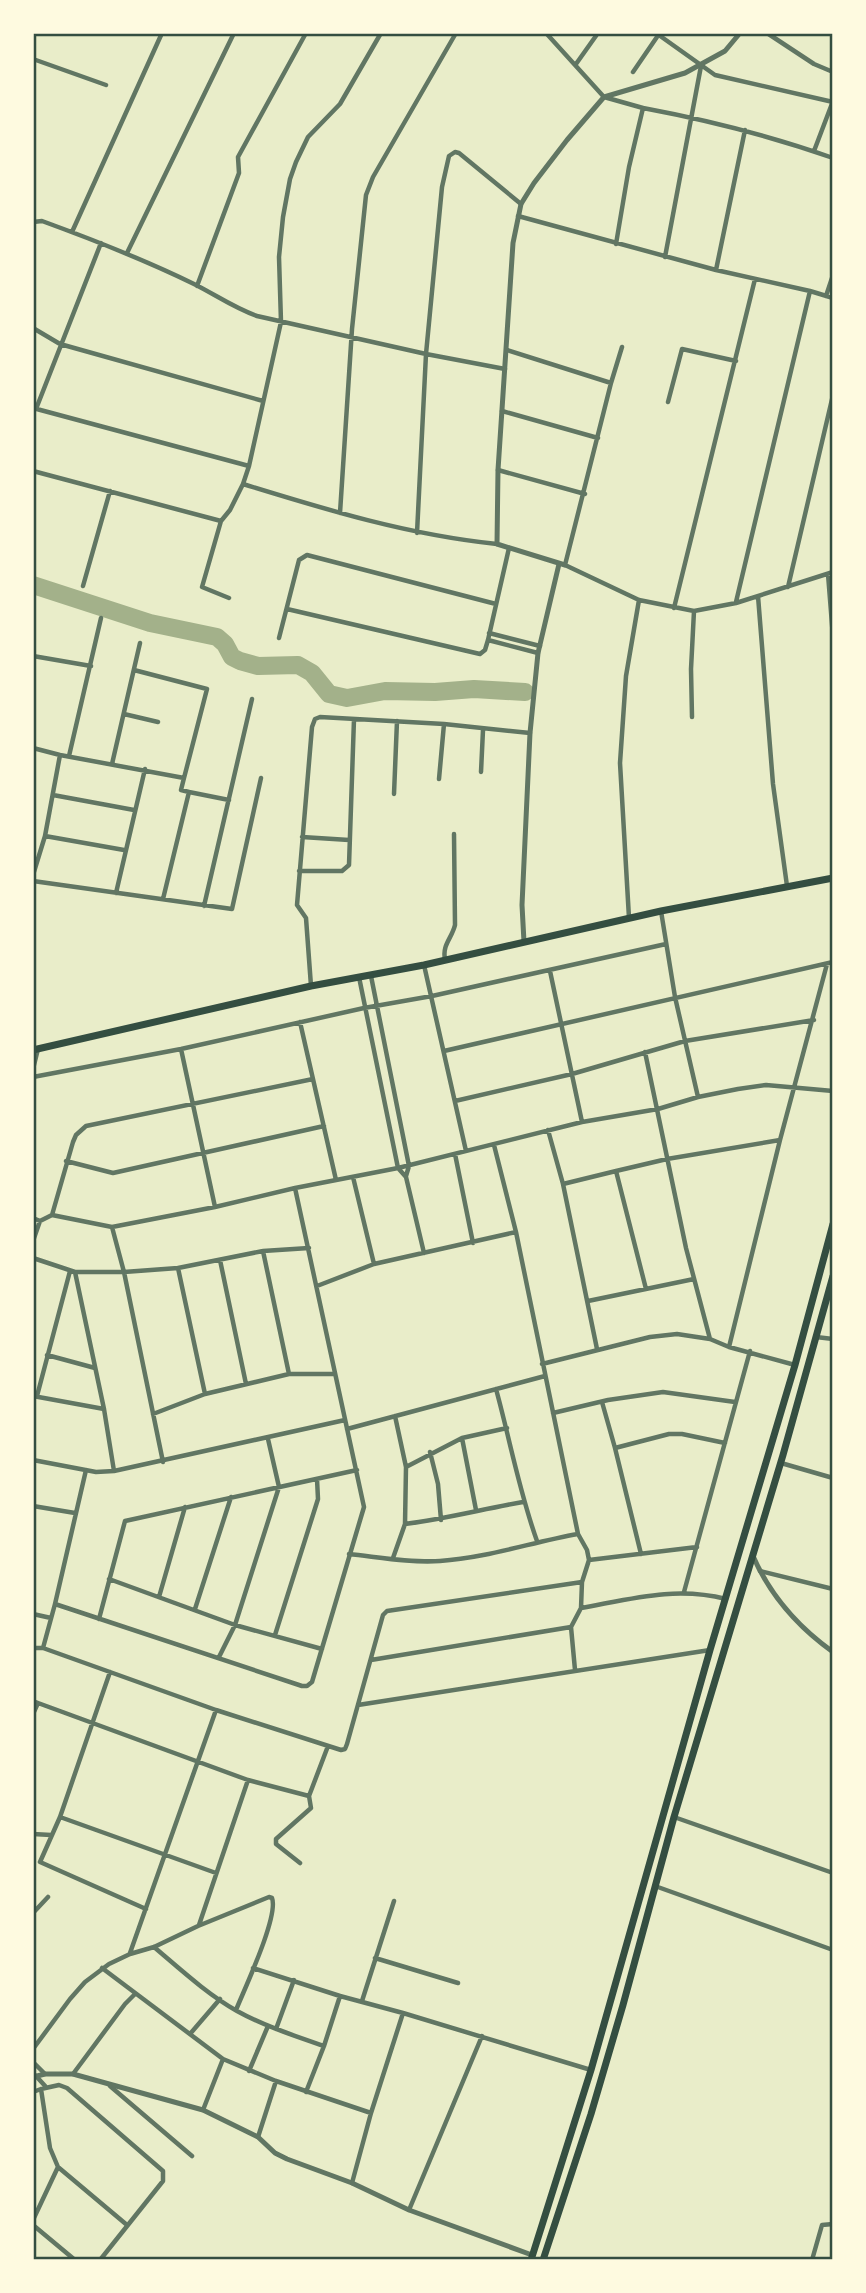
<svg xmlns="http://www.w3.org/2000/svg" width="866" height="2293" viewBox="0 0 866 2293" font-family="Jost,sans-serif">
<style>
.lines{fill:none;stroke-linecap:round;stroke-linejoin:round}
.river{stroke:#a3b18a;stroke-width:18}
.minor{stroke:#617663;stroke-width:4.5}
.tertiary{stroke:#617663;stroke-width:5}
.primary{stroke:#344e41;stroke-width:7}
.neatline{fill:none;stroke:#344e41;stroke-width:2.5}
</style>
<rect width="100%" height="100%" fill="#e9edc9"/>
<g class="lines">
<path class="river" d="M33 585 150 623 217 637 225 644 232 657 240 661 258 666 298 665 312 673 329 694 347 698 385 691 435 692 474 689 525 692"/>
<path class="minor" d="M546 33 604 97 643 108
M656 33 715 75 833 102
M767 33 814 64 833 72
M33 59 106 85
M576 64 598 33
M633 72 659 34
M814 151 833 101
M518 216 716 270 810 291 833 298
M33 222 42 221C94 240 145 260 194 284 216 295 234 308 257 316L426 354 505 369
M72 232 162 33
M616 244 629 167 643 108C707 120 771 136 833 158
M127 253 234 33
M665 257 701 66
M716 270 745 130
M197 286 239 173 238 157 306 33
M826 296 833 275
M33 328 60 344 263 401
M622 347 611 383 565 565 639 600 694 611 736 603 833 572
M507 350 611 383
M668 402 682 349 736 361
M33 408 249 466
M36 409 101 243
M502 411 598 438
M498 470 585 494
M33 471 221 521
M243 484C327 510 409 535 497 544
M340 513 352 329 366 195 373 177 456 33
M417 533 426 354 442 187 449 156 455 152 459 153 521 204
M828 574 833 637
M83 586 110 491
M788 587 833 395
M758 596 773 784 787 886
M229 598 202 587 221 521 230 510 243 484 249 466 281 322 279 257 283 217 290 179 296 162 308 137 340 104 381 33
M736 602 810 291
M674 608 755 279
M287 609 480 654 485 650 488 640 509 548
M489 633 540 646
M279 638 299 560 307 555 496 604
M488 640 538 653
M33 656 91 666
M134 670 207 689 184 778
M124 714 158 722
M692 717 691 669 694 611
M33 748 60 755 184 778 181 790 189 792 163 899
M69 756 101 618
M112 764 140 643
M481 772 483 730
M439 779 444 724
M189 792 229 800
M394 794 397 721
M53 795 134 810
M45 836 124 850
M302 837 349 840
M299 871H342L349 865 354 719
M33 875 45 836 60 755
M33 881 232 909 261 778
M116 893 145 769
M204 906 252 699
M661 911 675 997 698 1097
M629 918 620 763 626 676 639 600
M445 959C442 945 452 938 455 925L454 834
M424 965 466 1151
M550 971 582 1122
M371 976 409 1166 406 1176
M359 977 398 1168 406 1177 424 1253
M311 986 306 918 297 905 312 727 315 719 320 717 444 724 530 733
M300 1022 336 1180
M181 1049 215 1207
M444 1051 833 962
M645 1052 686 1248 710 1339
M33 1069 38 1049
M33 1077 181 1049 364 1008 432 996 666 944
M455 1101 572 1074 685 1041 814 1020
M548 1130 563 1184 597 1349
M494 1145 516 1232 578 1534 587 1550 589 1560 582 1582 581 1608 571 1627 575 1670
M455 1154 473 1243
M66 1161 113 1173 324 1126
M616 1171 667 1159 780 1140
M353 1177 374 1264
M563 1184 616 1171 646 1289
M52 1215 73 1142 76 1135 86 1126 313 1079
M33 1218 40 1221 52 1215 112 1227 215 1207 295 1188 398 1168 582 1122 658 1109 698 1097 738 1089 766 1085 833 1091
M112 1227 124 1272 163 1462
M33 1241 40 1221
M263 1251 289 1374
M33 1258 75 1272H124L178 1268 263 1251 309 1248
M220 1260 246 1384
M178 1268 205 1394
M75 1272 104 1409 114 1471
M317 1286 374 1264 516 1232
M588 1301 694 1279
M816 1337 833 1339
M729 1347 780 1140 827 964
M47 1355 95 1368
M542 1364 650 1337 677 1334 710 1339 729 1347 795 1365
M496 1389C510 1440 519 1491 537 1541
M33 1396 104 1409
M37 1396 70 1271
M602 1402 615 1448 641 1554
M553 1413 608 1400 663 1392 735 1402
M153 1414 205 1394 289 1374H334
M347 1429 545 1376
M462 1438 476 1510
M615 1448 669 1434H682L725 1443
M430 1452 438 1484 441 1520
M33 1460 96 1472 114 1471 345 1420
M781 1463 833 1478
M406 1467 462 1438 507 1428
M33 1506 75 1513
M405 1524C445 1519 483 1509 523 1502
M349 1554C378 1557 410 1563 440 1561 487 1558 532 1542 578 1534
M393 1558 405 1524 406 1467 395 1416
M589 1560 697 1547
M760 1571 833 1589
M109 1579 235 1625 322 1649
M684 1592 750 1351
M159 1597 185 1507
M55 1604 302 1686H307L312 1682 364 1507 295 1188
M581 1608C631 1599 675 1586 726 1599
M195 1609 231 1497
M33 1614 51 1618
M99 1619 125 1521 357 1470
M275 1635 318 1499 317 1479
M43 1648 55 1604 86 1470
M33 1650 35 1648H43L216 1710 341 1750 345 1749 347 1744 383 1615 387 1611 582 1582
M219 1657 235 1625 279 1487 268 1439
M371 1660 571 1627
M110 1672 60 1817 40 1862 146 1909
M33 1701 38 1703 33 1714
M38 1703 248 1780 309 1796
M358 1705 710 1650
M60 1817 216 1873
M674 1817 833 1873
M33 1834 51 1835
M300 1863 276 1844V1839L311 1808 309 1796 328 1746
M655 1886 833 1950
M33 1913 48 1897
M199 1925 248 1780
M154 1947C180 1969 207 1994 237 2011 264 2026 295 2036 324 2046
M130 1953 216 1710
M375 1958 458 1983
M102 1968 223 2059 276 2081 371 2113
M253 1968 340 1996
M362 2001 394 1901
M276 2029 294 1980
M190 2034 220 1999
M33 2049 70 1999 85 1982 109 1964 130 1954 154 1947 198 1926 269 1897 272 1898C279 1916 244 1990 236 2010
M33 2062 45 2074
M249 2071 268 2026
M73 2074 125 2004 135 1994
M36 2076 46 2087
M110 2086 192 2156
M41 2089 59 2085 67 2088 163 2171V2181L100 2260
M33 2092 41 2089 50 2148 58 2167 33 2220
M306 2092 324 2046 340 1996 403 2013 591 2070
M203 2110 223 2059
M258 2137 276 2081
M58 2167 127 2225
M352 2183 371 2113 403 2013
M409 2210 482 2036
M33 2225 75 2260
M812 2260 822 2225 833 2224"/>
<path class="tertiary" d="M565 565 497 544 498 470 513 243 521 204 534 183 567 140 604 97 685 73 725 51 740 33
M524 942 522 905 530 733 538 653 559 564
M753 1556C770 1595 798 1627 833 1652
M33 2077 45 2074H73L203 2110 258 2137 275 2153 287 2159 352 2183 409 2210 532 2255"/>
<path class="primary" d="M33 1050 311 986 424 965 661 911 833 878
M531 2260 591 2070 710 1650 795 1365 833 1224
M543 2260 591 2114 623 2005 674 1817 783 1455 833 1276"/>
</g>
<rect width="866" height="2293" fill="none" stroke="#fefae0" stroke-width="70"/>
<rect x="35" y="35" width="796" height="2223" class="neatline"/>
</svg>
